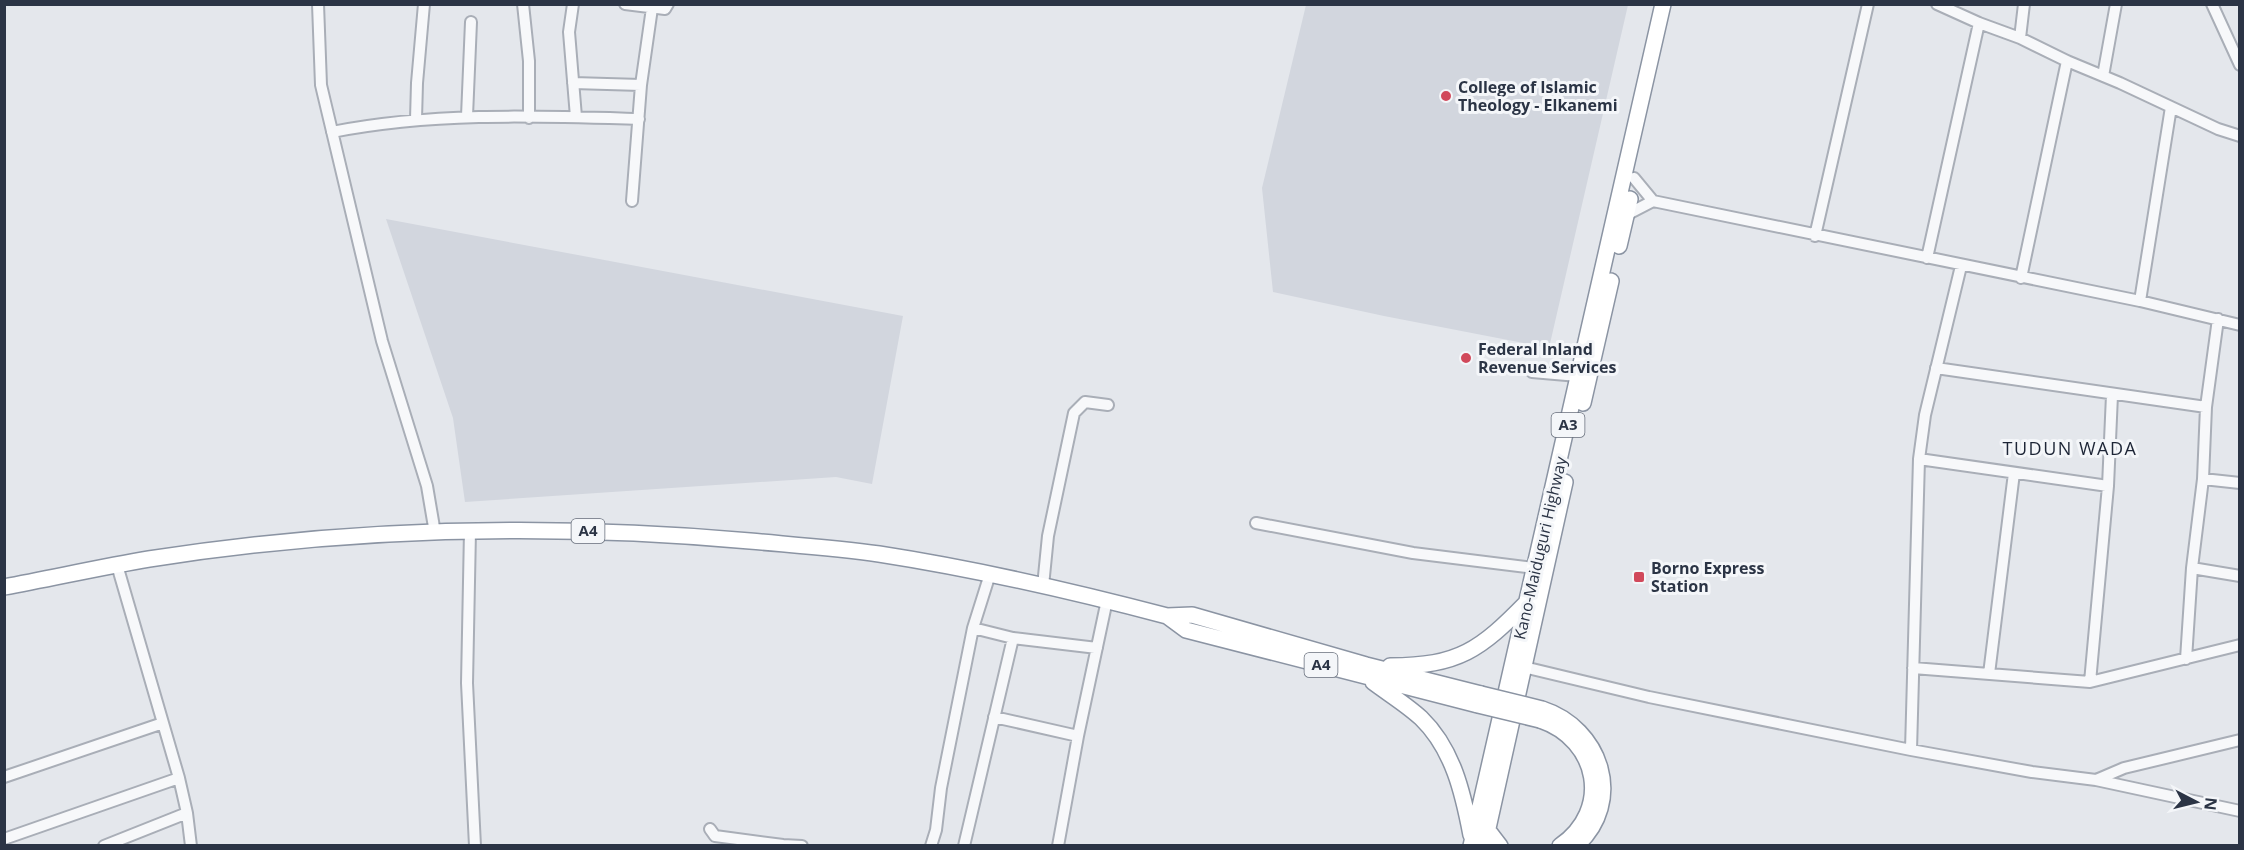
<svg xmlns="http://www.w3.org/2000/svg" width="2244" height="850" viewBox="0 0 2244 850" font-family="'Open Sans',sans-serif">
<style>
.built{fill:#d2d6de}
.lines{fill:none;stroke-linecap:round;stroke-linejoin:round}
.minor-casing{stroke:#a9aeb7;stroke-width:14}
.highway-casing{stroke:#8b94a3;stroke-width:18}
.minor{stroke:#f7f8fa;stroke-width:10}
.highway{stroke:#fff;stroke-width:15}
.highway-bridge-casing{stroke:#8b94a3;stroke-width:18;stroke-linecap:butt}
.highway-bridge{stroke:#fff;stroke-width:15}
.poi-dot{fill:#d1495b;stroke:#f4f6f9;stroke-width:2}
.labels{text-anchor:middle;stroke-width:6;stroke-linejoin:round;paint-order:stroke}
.shield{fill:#f4f6f9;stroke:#676e7b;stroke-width:1.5}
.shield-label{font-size:15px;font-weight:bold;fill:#2b3445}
.poi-label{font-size:16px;font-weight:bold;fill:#2b3445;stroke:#f4f6f9;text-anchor:start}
.street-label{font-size:16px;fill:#2b3445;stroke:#f4f6f9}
.neighbourhood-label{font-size:18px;letter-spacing:1.5px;fill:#1d2536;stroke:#f4f6f9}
</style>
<rect width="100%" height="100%" fill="#e4e7ec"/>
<path class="built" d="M1306 5H1628L1549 348 1384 316 1273 292 1262 188Z
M386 219 903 316 872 484 836 477 465 502 453 418Z"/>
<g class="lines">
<defs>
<path id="minor" d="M318 4 321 85 382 341 427 486 435 533
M523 4 529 61V118
M573 4 569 32 576 117
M625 4 665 9 668 4
M1937 4 1979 23 2020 38 2067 61 2120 83 2218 129 2240 136
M2212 4 2240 65
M2020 38 2024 4
M2103 76 2116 4
M573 83 641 85
M467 116 471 22
M416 119 417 83 424 4
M332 132C434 112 536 116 639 119
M1634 178 1653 201
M632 201 641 85 652 8
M1626 215 1653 201 2140 301 2240 325
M1815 236 1868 4
M1927 258 1979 23
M2021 278 2067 61
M2140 301 2171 107
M1936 368 2206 407
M1532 372 1578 376
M1919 459 2108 486
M2203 479 2240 483
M1256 523 1413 553 1534 568
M470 531 467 683 475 846
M117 565 179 778 187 813 191 846
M2192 568 2240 576
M1043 586 1048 536 1074 413 1085 402 1108 405
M973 628 1013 638 1097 648
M2186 659 2192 568 2203 479 2206 407 2218 319
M1524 667 1649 697 1911 750 2032 772 2096 780 2240 811
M1913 668 2090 682 2240 645
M1989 674 2014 473
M2090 682 2108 486 2112 395
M994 717 1078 736
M1911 750 1919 459 1925 415 1961 266
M4 777 163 723
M2096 780 2124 768 2240 740
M710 829 715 836 783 845 802 846
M4 839 179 778
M104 846 187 813
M931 846 936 830 941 788 973 628 990 574
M964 846 1013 638
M1058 846 1078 736 1107 600"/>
<path id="highway" d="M1619 246 1630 199
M1583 403 1611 281
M4 587C53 578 101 567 149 559 347 528 550 523 750 541 793 545 836 548 879 554 976 569 1072 591 1167 616L1192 615 1366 665 1481 694
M1167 616 1186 630 1478 705
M1390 666C1459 666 1480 650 1527 602
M1373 682C1389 694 1407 705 1421 718 1453 749 1463 793 1471 835
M1542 709C1601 728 1626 801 1576 846
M1540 720C1599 740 1612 810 1560 846
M1487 829 1500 846
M1471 846 1663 4
M1484 846 1565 482"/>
</defs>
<use href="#minor" class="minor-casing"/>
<use href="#highway" class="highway-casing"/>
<use href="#minor" class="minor"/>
<use href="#highway" class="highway"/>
<defs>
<path id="highway-bridge" d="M1481 694 1542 709
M1478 705 1540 720"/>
</defs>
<use href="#highway-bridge" class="highway-bridge-casing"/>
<use href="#highway-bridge" class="highway-bridge"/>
</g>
<g class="poi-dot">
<circle cx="1446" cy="96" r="6"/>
<circle cx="1466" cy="358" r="6"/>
<rect x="1633" y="571" width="12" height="12" rx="3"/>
</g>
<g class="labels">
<g class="shield">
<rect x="1551.5" y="413" width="33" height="24" rx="4.5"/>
<rect x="571.5" y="519" width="33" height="24" rx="4.5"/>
<rect x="1304.5" y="653" width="33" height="24" rx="4.5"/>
</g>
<g class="shield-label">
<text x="1568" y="430">A3</text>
<text x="588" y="536">A4</text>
<text x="1321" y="670">A4</text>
</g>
<g class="poi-label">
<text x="1458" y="93">College of Islamic<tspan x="1458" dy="18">Theology - Elkanemi</tspan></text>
<text x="1478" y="355">Federal Inland<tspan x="1478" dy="18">Revenue Services</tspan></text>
<text x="1651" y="574">Borno Express<tspan x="1651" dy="18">Station</tspan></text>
</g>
<g class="street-label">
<text transform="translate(1540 548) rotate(-77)" y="6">Kano-Maiduguri Highway</text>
</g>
<g class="neighbourhood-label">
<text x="2070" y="455">TUDUN WADA</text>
</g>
</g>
<rect width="2244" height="850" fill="none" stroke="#2b3445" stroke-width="12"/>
<g transform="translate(2196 802) rotate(97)" stroke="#f4f6f9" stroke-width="4.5" paint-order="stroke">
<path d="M0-4.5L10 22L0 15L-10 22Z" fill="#2b3445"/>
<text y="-9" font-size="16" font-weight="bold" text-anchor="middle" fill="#2b3445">N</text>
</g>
</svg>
